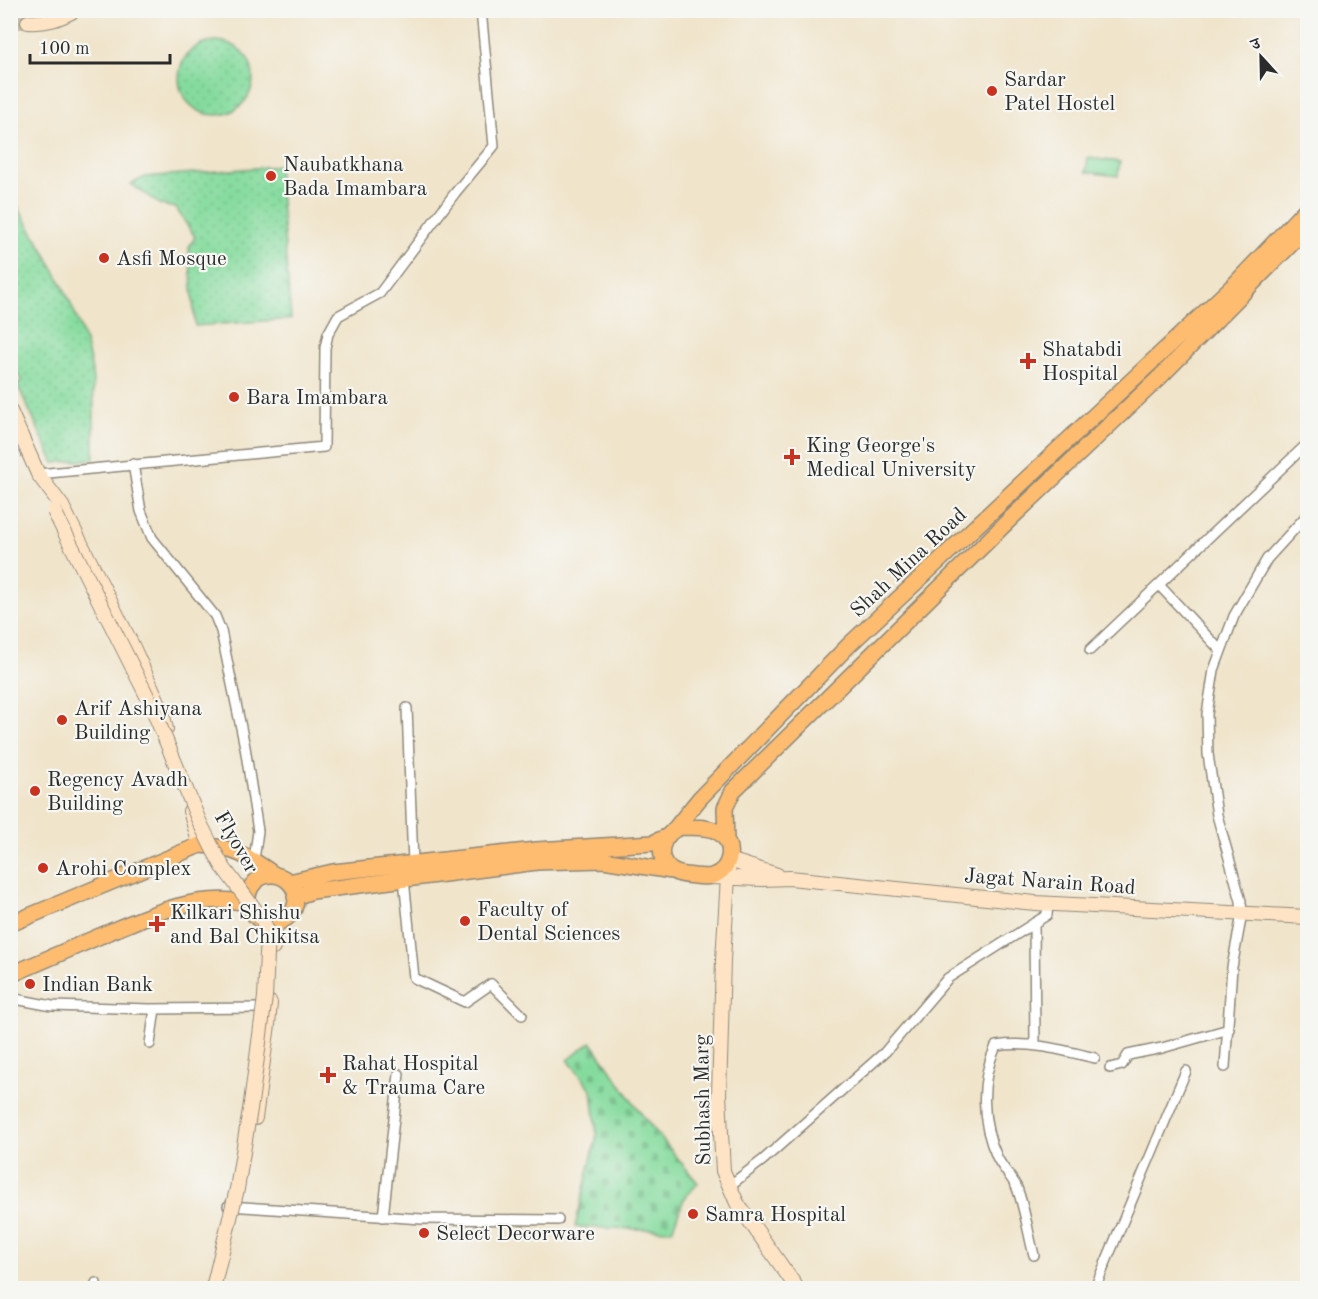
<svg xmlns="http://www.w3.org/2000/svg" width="1318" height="1299" viewBox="0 0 1318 1299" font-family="'Old Standard TT','Noto Serif Devanagari',serif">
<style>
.green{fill:url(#green-dots);stroke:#588364;stroke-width:1.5}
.cemetery{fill:url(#cemetery-stones);stroke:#588364;stroke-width:1.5}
.pitch{fill:#85db9e;stroke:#588364;stroke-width:1.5}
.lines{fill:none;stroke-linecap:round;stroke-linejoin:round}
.secondary-tunnel{stroke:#c9bfaa;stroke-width:14;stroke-dasharray:14 7;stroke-linecap:butt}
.street-casing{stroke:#8e887a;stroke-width:12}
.secondary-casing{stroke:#8e887a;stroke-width:16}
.primary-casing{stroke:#8e887a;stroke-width:18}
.street{stroke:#fff;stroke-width:9}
.secondary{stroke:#fee4c5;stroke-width:14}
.primary{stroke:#fdbc6f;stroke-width:15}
.secondary-bridge-casing{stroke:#8e887a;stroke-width:16;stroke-linecap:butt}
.secondary-bridge{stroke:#fee4c5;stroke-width:14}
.poi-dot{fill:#c8321e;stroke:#f6f6f2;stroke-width:2}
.labels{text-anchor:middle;stroke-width:4.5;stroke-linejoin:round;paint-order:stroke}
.poi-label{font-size:21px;fill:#2b2b2b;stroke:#f6f6f2;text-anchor:start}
.street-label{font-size:21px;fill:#2b2b2b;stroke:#f6f6f2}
</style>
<defs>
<pattern id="green-dots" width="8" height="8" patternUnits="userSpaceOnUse" patternTransform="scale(1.5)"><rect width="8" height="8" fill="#85db9e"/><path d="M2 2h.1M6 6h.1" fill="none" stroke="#73bc88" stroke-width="1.8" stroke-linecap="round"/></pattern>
<pattern id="cemetery-stones" width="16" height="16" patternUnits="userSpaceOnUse" patternTransform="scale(1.5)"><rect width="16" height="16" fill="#85db9e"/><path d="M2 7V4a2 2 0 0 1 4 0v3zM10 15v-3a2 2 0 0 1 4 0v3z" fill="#73bc88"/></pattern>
</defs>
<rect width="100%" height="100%" fill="#f6f6f2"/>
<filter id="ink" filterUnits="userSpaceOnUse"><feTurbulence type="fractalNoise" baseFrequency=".0167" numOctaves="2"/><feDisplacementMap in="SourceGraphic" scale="12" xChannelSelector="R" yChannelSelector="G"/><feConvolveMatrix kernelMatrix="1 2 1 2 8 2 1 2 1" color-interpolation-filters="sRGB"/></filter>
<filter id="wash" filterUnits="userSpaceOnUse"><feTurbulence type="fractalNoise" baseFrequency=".008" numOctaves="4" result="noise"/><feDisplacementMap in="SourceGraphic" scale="24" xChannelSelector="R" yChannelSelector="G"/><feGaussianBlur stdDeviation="1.35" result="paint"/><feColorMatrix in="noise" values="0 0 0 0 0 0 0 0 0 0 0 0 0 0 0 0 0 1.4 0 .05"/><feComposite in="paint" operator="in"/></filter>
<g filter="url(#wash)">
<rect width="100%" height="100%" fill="#f0e4ca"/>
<path class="green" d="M179 78a37 37 0 1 1 74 0a37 37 0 1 1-74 0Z
M278 166 291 319 195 326 189 247 195 237 176 208 161 205 131 184 145 177Z
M10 195C42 246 80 307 91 366 96 392 93 431 94 459L54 463 17 384 22 381 10 362Z"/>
<path class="cemetery" d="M591 1042 643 1116 698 1183 684 1199 672 1230 575 1227 597 1135 592 1090 568 1060Z"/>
<path class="pitch" d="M1088 158 1120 162 1118 176 1086 172Z"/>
</g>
<g filter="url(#ink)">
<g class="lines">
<path class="secondary-tunnel" d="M10 22H28"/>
<defs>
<path id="street" d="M133 464 141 511 152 538 215 616 221 631 245 747 258 831 254 860
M38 474 324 447 325 348 328 334 338 316 380 293 455 193 494 146 481 10
M1159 585 1221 651
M1090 650 1308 443
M407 708 413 863
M404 879 414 978 465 1002 491 984 522 1015
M1034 923 1035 1045
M10 998 52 1006 149 1009 267 1008
M150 1044 155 1009
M1225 1067 1232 967 1242 914 1241 901 1217 815 1208 754 1207 714 1214 670 1234 616 1267 559 1308 514
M1110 1068 1122 1065 1128 1055 1162 1048 1229 1029
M729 1186 763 1160 885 1052 948 978 1047 915 1048 904
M228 1206 422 1219 558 1220
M383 1217 399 1074
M1034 1255C1028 1233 1025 1209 1017 1188 1012 1177 1002 1168 997 1157 981 1123 980 1080 996 1046 1030 1041 1062 1050 1095 1058
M96 1283V1288
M1095 1288 1186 1071"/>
<path id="secondary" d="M28 22C46 23 59 19 75 10
M10 411 38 474 62 506 131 643 161 708 166 729
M190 811 200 845
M777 875 729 860 723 960 719 1095 723 1171 737 1203 797 1288
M710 877 762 879 790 878 1035 903 1308 917
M273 948 276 923
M255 1118 268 1025 270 1003"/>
<path id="primary" d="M681 827C693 828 708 826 718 832 736 843 732 870 712 876 706 878 700 876 694 876 686 875 678 875 671 870 653 856 663 833 681 827Z
M674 830 700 798 849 645 1236 283 1308 207
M726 840 725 808 733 791 1009 520 1159 378 1308 227
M248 899a24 24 0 1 1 48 0a24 24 0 1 1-48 0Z
M289 882 333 872 536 850 653 843 666 837
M295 897 313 891 537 862 603 860 672 871
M10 924 200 845C233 847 248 856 275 875
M10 975C40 962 70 949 100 936 147 916 196 892 248 903"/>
</defs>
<use href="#street" class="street-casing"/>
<use href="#secondary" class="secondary-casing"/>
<use href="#primary" class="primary-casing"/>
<use href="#street" class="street"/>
<use href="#secondary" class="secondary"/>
<use href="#primary" class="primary"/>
<defs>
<path id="secondary-bridge" d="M54 511 150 702 199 821 214 851 223 867 262 919 268 932 265 997 251 1103 237 1189 213 1288"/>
</defs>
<use href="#secondary-bridge" class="secondary-bridge-casing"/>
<use href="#secondary-bridge" class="secondary-bridge"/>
</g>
</g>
<g class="poi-dot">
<circle cx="992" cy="91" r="6"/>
<circle cx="271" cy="176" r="6"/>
<circle cx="104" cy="258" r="6"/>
<path d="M1025 352h6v6h6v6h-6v6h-6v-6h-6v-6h6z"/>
<circle cx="234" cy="397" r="6"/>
<path d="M789 448h6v6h6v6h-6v6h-6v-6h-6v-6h6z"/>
<circle cx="62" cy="720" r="6"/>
<circle cx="35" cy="791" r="6"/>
<circle cx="43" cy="868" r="6"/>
<circle cx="465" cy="921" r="6"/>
<path d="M154 915h6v6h6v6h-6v6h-6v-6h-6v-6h6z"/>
<circle cx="30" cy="984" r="6"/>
<path d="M325 1066h6v6h6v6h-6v6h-6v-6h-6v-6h6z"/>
<circle cx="693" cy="1214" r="6"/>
<circle cx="424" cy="1233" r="6"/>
</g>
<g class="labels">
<g class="poi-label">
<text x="1004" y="86">Sardar<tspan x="1004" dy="24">Patel Hostel</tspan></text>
<text x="283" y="171">Naubatkhana<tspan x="283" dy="24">Bada Imambara</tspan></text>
<text x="116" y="265">Asfi Mosque</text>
<text x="1042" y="356">Shatabdi<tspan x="1042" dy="24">Hospital</tspan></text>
<text x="246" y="404">Bara Imambara</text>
<text x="806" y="452">King George's<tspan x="806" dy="24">Medical University</tspan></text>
<text x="74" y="715">Arif Ashiyana<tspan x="74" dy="24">Building</tspan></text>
<text x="47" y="786">Regency Avadh<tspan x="47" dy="24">Building</tspan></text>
<text x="55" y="875">Arohi Complex</text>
<text x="477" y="916">Faculty of<tspan x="477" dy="24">Dental Sciences</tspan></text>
<text x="170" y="919">Kilkari Shishu<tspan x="170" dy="24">and Bal Chikitsa</tspan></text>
<text x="42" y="991">Indian Bank</text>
<text x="342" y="1070">Rahat Hospital<tspan x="342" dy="24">&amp; Trauma Care</tspan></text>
<text x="705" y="1221">Samra Hospital</text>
<text x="436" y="1240">Select Decorware</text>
</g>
<g class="street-label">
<text transform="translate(908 562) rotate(-43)" y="7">Shah Mina Road</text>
<text transform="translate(237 842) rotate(60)" y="7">Flyover</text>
<text transform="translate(1050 881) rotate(4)" y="7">Jagat Narain Road</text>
<text transform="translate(702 1100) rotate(-91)" y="7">Subhash Marg</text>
</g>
</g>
<rect width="1318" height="1299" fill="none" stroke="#f6f6f2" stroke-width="36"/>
<g transform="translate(1261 57) rotate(338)" stroke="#f6f6f2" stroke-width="4.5" paint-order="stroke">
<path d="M0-4.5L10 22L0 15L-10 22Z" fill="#2b2b2b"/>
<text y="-9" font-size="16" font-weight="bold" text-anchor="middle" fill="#2b2b2b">उ</text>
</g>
<path d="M30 54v9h140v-9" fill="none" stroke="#2b2b2b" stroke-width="3"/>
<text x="39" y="54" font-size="18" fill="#2b2b2b" stroke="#f6f6f2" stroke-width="4.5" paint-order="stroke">100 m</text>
</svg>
